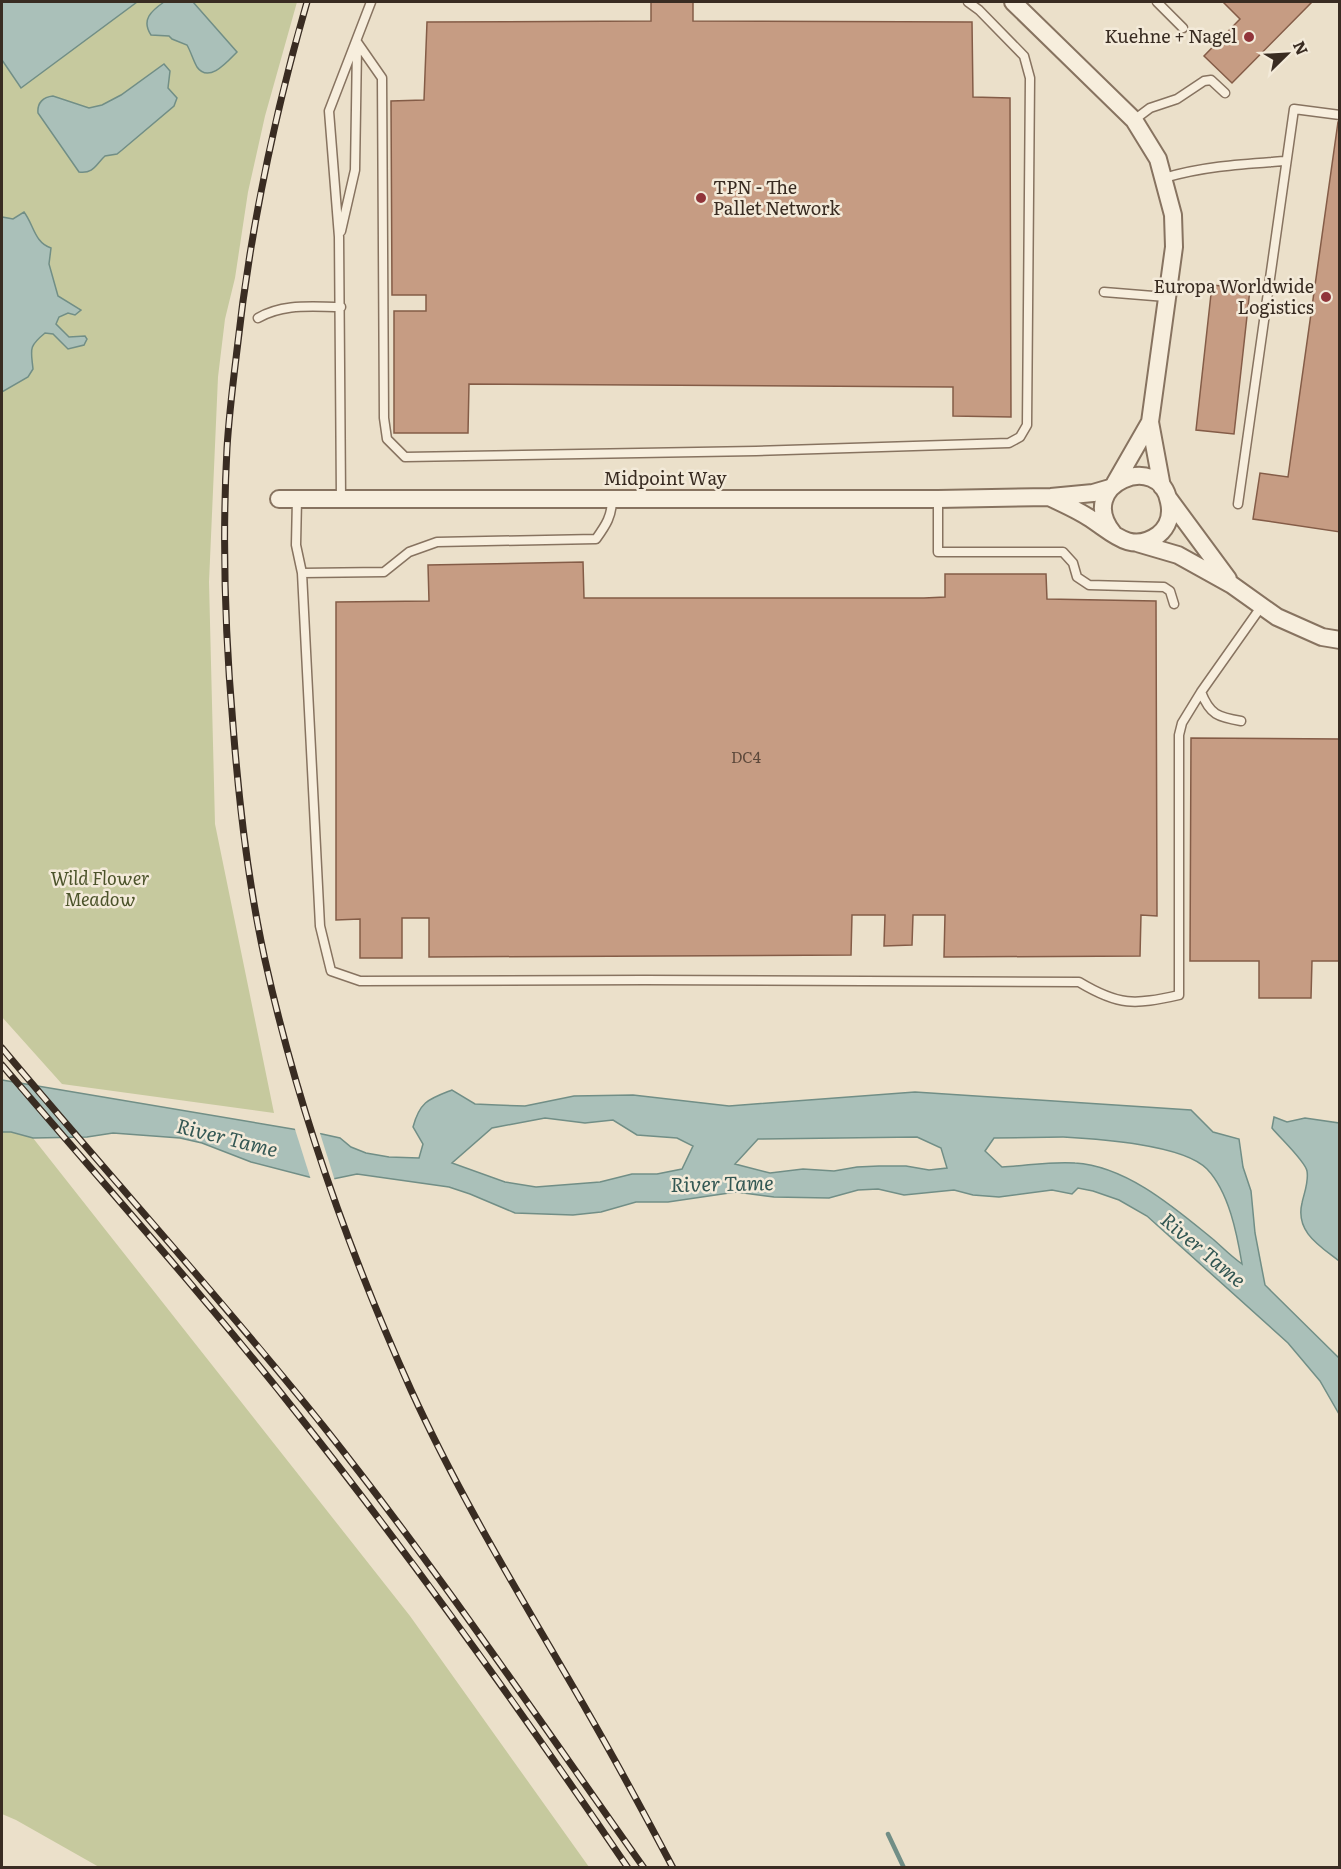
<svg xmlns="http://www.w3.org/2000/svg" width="1341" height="1869" viewBox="0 0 1341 1869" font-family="Literata,serif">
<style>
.green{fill:#c6c99e}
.water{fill:#aac0b9;stroke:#718e86;stroke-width:1.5;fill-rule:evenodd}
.pier{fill:#ebe0ca}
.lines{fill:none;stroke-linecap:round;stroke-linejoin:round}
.stream{stroke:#718e86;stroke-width:4.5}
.building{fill:#c69c83;stroke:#845c47;stroke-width:1.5}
.lane-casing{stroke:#877360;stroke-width:11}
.street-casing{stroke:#877360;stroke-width:20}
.lane{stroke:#f7eedd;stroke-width:8}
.street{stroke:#f7eedd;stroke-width:16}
.rail-casing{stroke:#392c22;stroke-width:7}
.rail{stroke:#f3ead9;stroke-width:4.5;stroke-dasharray:14;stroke-linecap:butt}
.poi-dot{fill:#91353a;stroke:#f3ead9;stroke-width:2}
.labels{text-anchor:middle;stroke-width:5;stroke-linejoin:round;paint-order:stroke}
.number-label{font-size:15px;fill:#5c483a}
.poi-label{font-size:18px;fill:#392c22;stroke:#f3ead9;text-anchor:end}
.street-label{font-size:18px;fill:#392c22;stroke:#f3ead9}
.park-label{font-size:18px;font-style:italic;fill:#4b532a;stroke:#f3ead9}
.water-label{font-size:20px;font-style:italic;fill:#335753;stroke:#f3ead9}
</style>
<rect width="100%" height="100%" fill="#ebe0ca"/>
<path class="green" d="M2 2H297L265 116 248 192 235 278 225 319 218 377 209 582 215 824 274 1113 62 1084 2 1017Z
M2 1132H11L33 1138 410 1616 589 1867H99L16 1820 2 1814Z"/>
<path class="water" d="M2 2H137L21 88 2 60Z
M164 2H193L237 52C228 61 209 84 197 67 193 60 191 52 187 45L172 39 169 36 151 35C141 20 151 11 164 2Z
M164 64 170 71 168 88 177 98 174 106 122 150 117 154 105 156C96 164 94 174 79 172L38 113C37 103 43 97 53 96L89 108 102 105 121 95Z
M24 212C34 225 34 242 51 248L49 264 58 296 81 310 75 315 68 313 59 317 56 324 69 337 85 336 87 339 84 345 68 349 53 334 45 333C28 347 31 349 33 369L28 377 2 392V217L13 219Z
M2 1080 322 1134 340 1138 351 1147 366 1153 389 1157 419 1158 423 1144 413 1127C420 1101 429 1099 452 1090L475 1104 497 1105 525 1106 574 1096 633 1095 729 1106 915 1092 1191 1110 1213 1132 1239 1139 1243 1167 1251 1191 1255 1233 1265 1285 1339 1358V1414L1320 1381 1288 1343 1147 1216 1119 1200 1093 1191 1078 1188 1072 1194 1052 1190 999 1197 973 1195 954 1190 904 1195 878 1189 858 1190 829 1198 774 1197 736 1192 668 1202H636L601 1212 573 1215 515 1213 470 1194 449 1187 357 1174 333 1179 309 1177 251 1162 202 1143 180 1138 113 1133 87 1137 33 1138 11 1132H2ZM545 1118 585 1123 613 1120 637 1135 677 1138 693 1146 682 1169 657 1174H632L600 1182 536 1187 505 1182 452 1163 492 1128ZM917 1137 941 1148 947 1168 929 1170 906 1166H879L857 1167 834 1171 803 1169 770 1173 735 1164 758 1139ZM1063 1137C1097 1139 1183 1144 1207 1169 1229 1192 1237 1234 1242 1264 1232 1257 1223 1248 1214 1240 1176 1209 1127 1166 1075 1163 1051 1161 1026 1166 1002 1167L985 1151 994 1138Z
M1274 1117 1287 1122 1305 1118 1339 1123V1261C1320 1246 1295 1232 1302 1203 1304 1193 1309 1182 1307 1171 1305 1161 1280 1138 1272 1128Z"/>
<path class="pier" d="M294 1126 319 1130 335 1181 311 1180Z"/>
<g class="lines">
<path class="stream" d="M888 1834 904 1868"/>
</g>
<path class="building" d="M651 2H693V21L972 22 973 97 1010 98 1011 417 953 416V387L469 384 468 433H394V311H426V295H392L391 101 424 100 427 22 651 21Z
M1223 2H1312L1232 83 1204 56 1240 19Z
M1338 122H1340V532L1253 519 1260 473 1288 477Z
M1212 285 1250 289 1234 434 1196 430Z
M583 562 584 598H924L945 597V574H1046L1047 599 1156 601 1157 916 1141 915 1140 956 944 957 945 915H913L912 945 884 946 885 915H852L851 955 429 957V918H402V958H360V919L336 920V602L429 601 428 565Z
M1191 738 1340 739V961H1312L1311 998H1259V961H1190Z"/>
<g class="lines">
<defs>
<path id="lane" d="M1157 2 1183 28
M357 42 382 78 384 418 387 439 405 457 756 451 1009 443 1020 437 1027 425 1030 78 1024 56 979 10 968 2
M1134 120 1150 108 1177 99 1204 81 1211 80 1225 93
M1164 178C1204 166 1244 164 1285 161
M341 231 355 170 357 47
M1104 292 1166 297
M258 318C284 303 312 307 341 307
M341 498 339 237 329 111 371 2
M297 499 296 545 302 573 320 926 331 971 360 981 645 980 1079 982C1119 1006 1134 1005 1179 995V735L1182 723 1201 692
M938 499V552H1063L1073 563 1077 577 1089 585 1164 587 1170 591 1174 604
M1238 504 1294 109 1340 115
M302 573 384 572 409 552 437 542 596 539C606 525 612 516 612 499
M1241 721C1218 717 1210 715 1201 692L1261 607"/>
<path id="street" d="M1013 2 1134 120 1158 159 1173 215 1174 247 1150 422 1162 487
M1115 483 1150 422
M1051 498C1064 504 1077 510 1088 517 1111 531 1130 555 1158 535 1168 527 1172 515 1169 502 1160 450 1074 484 1113 533
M279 499H938L1051 497 1093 493 1110 488
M1169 499 1228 579
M1137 543 1178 555 1232 585 1277 617 1322 637 1340 640"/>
</defs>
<use href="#lane" class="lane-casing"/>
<use href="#street" class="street-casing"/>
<use href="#lane" class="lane"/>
<use href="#street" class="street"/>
<defs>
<path id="rail" d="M307 2C274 116 250 231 237 350 233 383 229 415 227 448 222 541 225 633 233 725 239 804 248 883 265 960 298 1109 349 1252 411 1390 462 1502 526 1605 587 1711 617 1763 645 1815 673 1868
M2 1048C108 1175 220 1297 324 1427 437 1569 539 1720 644 1868
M2 1065C100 1180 202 1293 296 1412 413 1559 522 1712 628 1868"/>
</defs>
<use href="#rail" class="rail-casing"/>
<use href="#rail" class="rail"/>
</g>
<g class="poi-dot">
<circle cx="1249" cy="37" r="6"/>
<circle cx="701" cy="198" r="6"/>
<circle cx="1326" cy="297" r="6"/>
</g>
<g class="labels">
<g class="number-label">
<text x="746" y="763">DC4</text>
</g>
<g class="poi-label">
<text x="1237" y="43">Kuehne + Nagel</text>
<text x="713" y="194" text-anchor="start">TPN - The<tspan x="713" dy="21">Pallet Network</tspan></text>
<text x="1314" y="293">Europa Worldwide<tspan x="1314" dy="21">Logistics</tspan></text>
</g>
<g class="street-label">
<text x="665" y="485">Midpoint Way</text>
</g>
<g class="park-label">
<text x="100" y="885">Wild Flower<tspan x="100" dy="21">Meadow</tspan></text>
</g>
<g class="water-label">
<text transform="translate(227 1138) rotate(14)" y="7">River Tame</text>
<text transform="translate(722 1184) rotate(-1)" y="7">River Tame</text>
<text transform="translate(1203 1250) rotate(40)" y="7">River Tame</text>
</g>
</g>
<rect width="1341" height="1869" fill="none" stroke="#392c22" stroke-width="6"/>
<g transform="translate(1287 54) rotate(66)" stroke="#f3ead9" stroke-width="4.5" paint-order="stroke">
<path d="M0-4.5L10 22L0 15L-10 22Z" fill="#392c22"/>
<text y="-9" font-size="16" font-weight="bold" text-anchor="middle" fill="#392c22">N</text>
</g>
</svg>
